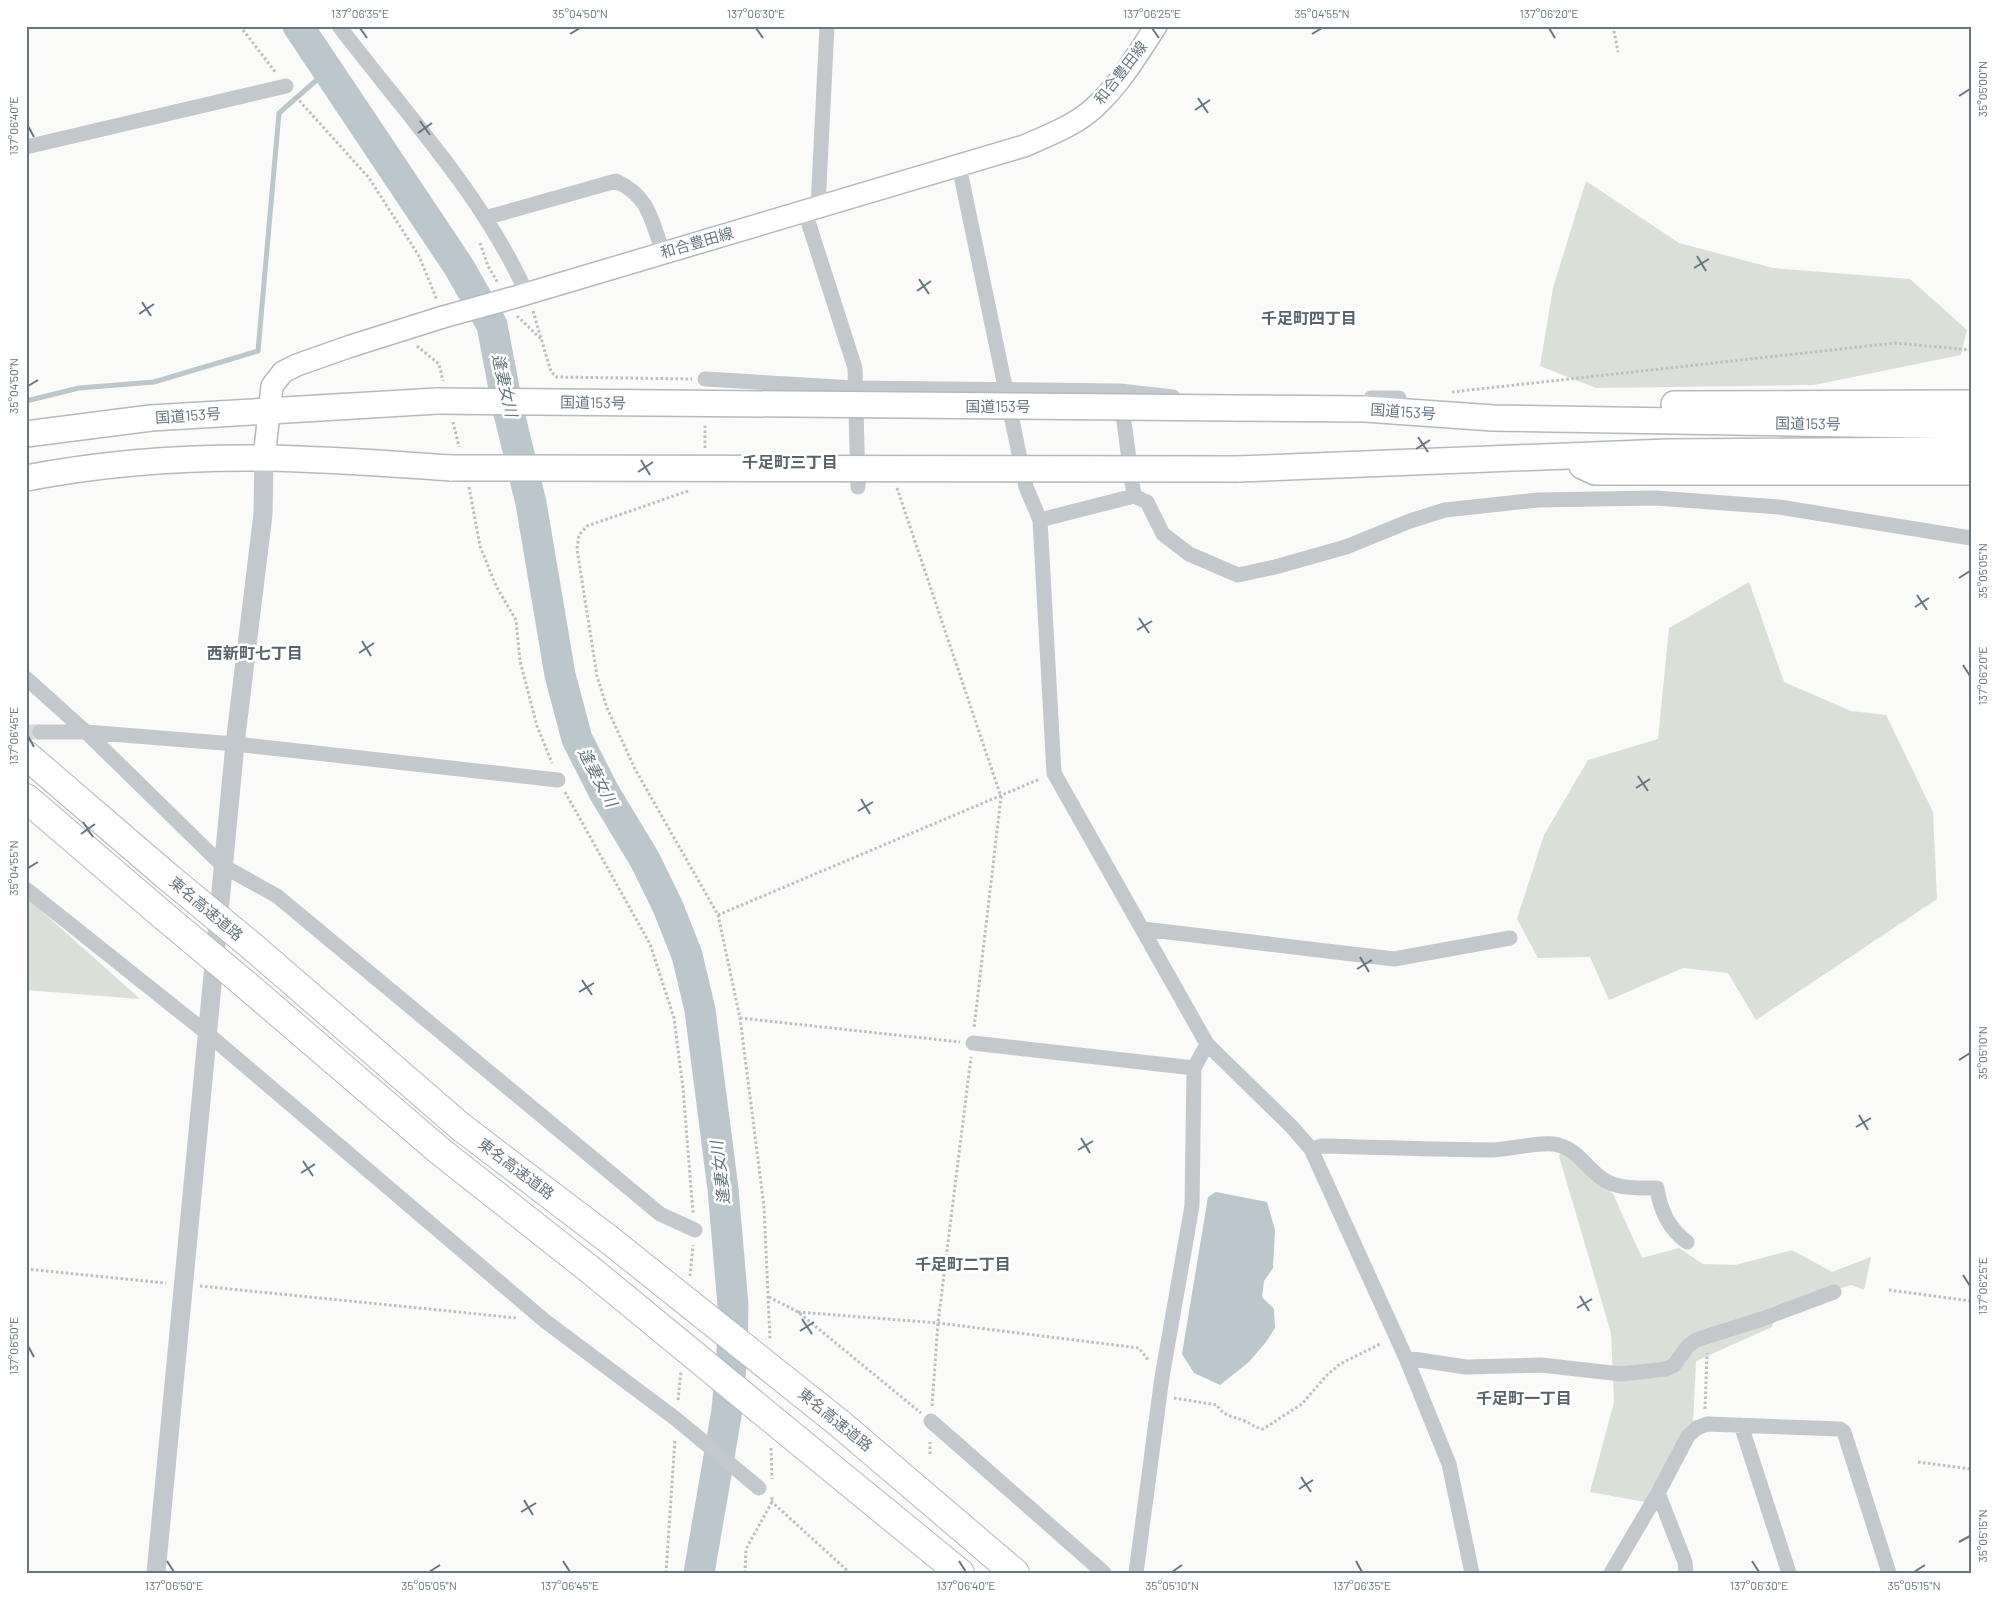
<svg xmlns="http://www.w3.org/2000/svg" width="1997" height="1599" viewBox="0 0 1997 1599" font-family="Barlow,'Noto Sans JP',sans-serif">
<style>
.green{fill:#dadfd7}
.water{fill:#bbc7cb}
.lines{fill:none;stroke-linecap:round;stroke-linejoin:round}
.stream{stroke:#bbc7cb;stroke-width:5}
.river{stroke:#bbc7cb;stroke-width:31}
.minor-tunnel{stroke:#d5d9db;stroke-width:15;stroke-dasharray:15 8;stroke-linecap:butt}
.secondary-casing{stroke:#b3babf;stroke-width:24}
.trunk-casing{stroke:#b4b9bd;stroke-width:28}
.motorway-casing{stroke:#b4b9bd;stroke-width:30}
.path{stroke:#bbbfc2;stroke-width:3;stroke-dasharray:2.5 2.5;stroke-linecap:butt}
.minor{stroke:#c3c8cc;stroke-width:15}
.tertiary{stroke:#c3c8cc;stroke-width:19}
.secondary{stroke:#fff;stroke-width:21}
.trunk{stroke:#fff;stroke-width:25}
.motorway{stroke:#fff;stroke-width:28}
.secondary-bridge-casing{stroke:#b3babf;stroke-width:24;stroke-linecap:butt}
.trunk-bridge-casing{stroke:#b4b9bd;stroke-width:28;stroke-linecap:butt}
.motorway-bridge-casing{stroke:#b4b9bd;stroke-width:30;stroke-linecap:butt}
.secondary-bridge{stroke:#fff;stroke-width:21}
.trunk-bridge{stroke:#fff;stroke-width:25}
.motorway-bridge{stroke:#fff;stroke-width:28}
.ticks{fill:none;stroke:#657683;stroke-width:2}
.labels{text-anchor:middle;stroke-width:5;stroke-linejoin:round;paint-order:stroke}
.street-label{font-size:15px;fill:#657683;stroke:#fff}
.neighbourhood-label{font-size:16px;font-weight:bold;fill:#57646e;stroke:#fff}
.water-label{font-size:16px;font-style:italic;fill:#60757c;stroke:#fff}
.neatline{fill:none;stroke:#657683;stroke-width:2}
.ticks-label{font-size:12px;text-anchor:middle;fill:#657683}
</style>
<rect width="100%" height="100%" fill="#fafaf8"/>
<path class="green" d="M1586 181 1679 243 1773 268 1910 279 1967 330 1961 355 1814 385 1596 388 1540 366 1553 288Z
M1749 582 1784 682 1851 711 1886 715 1933 812 1937 899 1756 1020 1728 973 1683 968 1609 1000 1590 957 1538 958 1517 919 1544 835 1588 760 1658 739 1669 628Z
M26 897 140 999 26 990Z
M1562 1151 1579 1163 1613 1194 1642 1258 1679 1248 1703 1264 1735 1265 1792 1250 1832 1272 1871 1257 1864 1290 1851 1285 1778 1307 1772 1327 1696 1361 1693 1422 1645 1502 1590 1492 1614 1402 1611 1333 1559 1156Z"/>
<path class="water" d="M1216 1192 1267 1202 1275 1230 1273 1268 1264 1281 1262 1297 1274 1309 1275 1328 1266 1342 1249 1362 1220 1385 1194 1373 1182 1354 1208 1197Z"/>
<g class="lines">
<path class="stream" d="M26 401 79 388 154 382 258 351 279 113 327 71"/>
<path class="river" d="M298 26 459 267 492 325 508 409 531 503 560 675 577 739 604 792 645 860 668 907 687 955 700 1010 723 1189 733 1305 732 1354 727 1410 699 1573"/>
<path class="minor-tunnel" d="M26 732H40"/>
<defs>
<path id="secondary" d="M519 296 1024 146C1049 135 1076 125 1095 107 1120 84 1138 54 1156 26
M264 458 272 386 283 372 297 365 351 346 443 317"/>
<path id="trunk" d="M1674 404 1971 403
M1232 408 1365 409 1493 418 1971 426
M26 434 151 418 437 401
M1582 466 1595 472H1971
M1238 469 1668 452 1971 450
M26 478C103 463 186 457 265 458 327 459 390 464 452 468"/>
<path id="motorway" d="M26 755 168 877
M26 798 165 917
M254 948 461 1127 607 1238
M245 984 441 1152 588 1268
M839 1423 1015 1573
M806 1447 960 1573"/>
</defs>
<use href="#secondary" class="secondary-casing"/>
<use href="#trunk" class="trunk-casing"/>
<use href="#motorway" class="motorway-casing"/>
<path class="path" d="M240 26 276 73
M1613 26 1618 52
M296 97 369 178 419 256 437 300
M480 243 488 266 498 283
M533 311 551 372 557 377 692 379
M517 316 541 339
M417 346 439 364 443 381
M1452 392 1895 343 1971 350
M453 422 459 447
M705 448V424
M469 487 480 546 496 586 516 620 520 661 537 726 552 763
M897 488 1001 797 974 1028
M688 491 587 526 579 535 577 549 597 676 607 708 635 769 718 915 740 1018 753 1120 764 1207 770 1339
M565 792 650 944 674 1018 683 1088 693 1213
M718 915 1040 779
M740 1018 960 1042
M26 1269 166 1283
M690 1276 693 1245
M200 1286 517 1318
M1889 1290 1971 1301
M769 1297 798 1312 921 1413
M798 1312 938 1323 1139 1348 1149 1361
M1174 1398 1217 1405C1224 1417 1233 1416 1245 1421 1252 1424 1255 1428 1263 1429L1302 1404 1326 1376 1340 1364 1382 1343
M678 1400 681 1371
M932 1406 938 1323 971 1057
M1705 1409 1707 1353
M771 1448 772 1479
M930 1454V1442
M1918 1462 1971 1469
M771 1501 850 1573
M666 1573 675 1439
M745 1573 746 1549 772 1502V1495"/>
<path class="minor" d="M339 26C405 113 482 194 527 294
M26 147 286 86
M959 166 1026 487 1040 520 1054 773 1207 1044 1292 1127 1311 1149 1406 1358 1449 1464 1472 1573
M818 207 827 26
M805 212 855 368 858 487
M485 218 616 181C650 197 651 220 663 252
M705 379 855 388 1120 391 1173 397
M1371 398H1399
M1121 400 1134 496
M1040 520 1134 496 1147 502 1163 534 1189 554 1238 575 1275 567 1346 547 1410 521 1445 510 1538 500 1656 498 1779 507 1971 538
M26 678 86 732 223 866 277 896 660 1214 695 1230
M40 732H86L235 744 558 780
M26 889 208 1034 545 1321 676 1419 759 1488
M1143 929 1394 959 1510 938
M973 1043 1194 1068
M1311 1149 1322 1146C1379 1147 1436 1150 1493 1150 1511 1149 1539 1142 1553 1144 1579 1147 1587 1172 1608 1182 1622 1189 1641 1188 1657 1188 1660 1210 1669 1229 1687 1242
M1406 1358 1466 1367 1541 1365 1621 1374 1666 1369 1674 1365 1688 1346 1696 1340 1765 1318 1834 1292
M931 1421 1104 1573
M1741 1425 1789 1573
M1658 1493 1685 1562 1686 1573
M1136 1573 1162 1377 1192 1206 1194 1068 1207 1044
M1611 1573 1658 1493 1688 1436 1697 1428 1707 1424 1840 1429 1844 1432 1889 1573"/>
<path class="tertiary" d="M156 1573 235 744 263 514 264 458"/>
<use href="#secondary" class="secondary"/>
<use href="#trunk" class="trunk"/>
<use href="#motorway" class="motorway"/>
<defs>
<path id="secondary-bridge" d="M443 317 519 296"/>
<path id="trunk-bridge" d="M437 401 1232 408
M452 468 1238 469"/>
<path id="motorway-bridge" d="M168 877 254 948
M165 917 245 984
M607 1238 839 1423
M588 1268 806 1447"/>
</defs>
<use href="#secondary-bridge" class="secondary-bridge-casing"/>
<use href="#trunk-bridge" class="trunk-bridge-casing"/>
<use href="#motorway-bridge" class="motorway-bridge-casing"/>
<use href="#secondary-bridge" class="secondary-bridge"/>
<use href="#trunk-bridge" class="trunk-bridge"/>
<use href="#motorway-bridge" class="motorway-bridge"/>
</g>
<path class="ticks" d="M360 28 367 38M756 28 763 38M1152 28 1159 38M1549 28 1555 38M570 34 580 28M1312 34 1322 28M1959 96 1970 89M1198 98 1208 113M1195 110 1210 100M420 121 430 135M28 126 34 137M418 133 432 123M1697 256 1706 271M1694 268 1709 259M919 279 929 294M917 291 931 281M142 302 151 316M139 314 154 304M28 386 38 380M1418 437 1428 452M1416 449 1430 440M641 460 650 475M638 472 653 462M1959 578 1970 571M1917 595 1927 610M1915 607 1929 598M1139 618 1149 633M1137 630 1152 621M362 641 371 656M359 653 374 643M1963 665 1970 676M28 736 34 747M1638 776 1648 791M1636 788 1650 779M861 799 870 814M858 811 873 802M83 822 93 837M81 834 95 824M28 868 38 862M1360 957 1369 972M1357 969 1372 960M582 980 592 995M579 992 594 983M1959 1060 1970 1053M1859 1115 1868 1130M1856 1127 1871 1118M1081 1138 1090 1153M1078 1150 1093 1141M303 1161 313 1176M301 1173 315 1164M1963 1275 1970 1286M1580 1296 1589 1311M1577 1308 1592 1299M802 1319 812 1334M800 1331 814 1322M28 1346 34 1357M1301 1477 1311 1492M1299 1489 1313 1480M524 1500 533 1515M521 1512 536 1503M1959 1542 1970 1536M167 1561 174 1572M563 1561 570 1572M959 1561 966 1572M1356 1561 1362 1572M1752 1561 1759 1572M429 1572 440 1565M1172 1572 1182 1565M1914 1572 1925 1565"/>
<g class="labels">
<g class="street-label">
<text transform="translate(1121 73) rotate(-52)" y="5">和合豊田線</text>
<text transform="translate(697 243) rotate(-16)" y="5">和合豊田線</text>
<text transform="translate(593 403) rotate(1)" y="5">国道153号</text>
<text x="998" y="412">国道153号</text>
<text transform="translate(1403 412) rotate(4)" y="5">国道153号</text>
<text transform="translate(188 416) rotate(-4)" y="5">国道153号</text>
<text transform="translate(1808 424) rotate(1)" y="5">国道153号</text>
<text transform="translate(206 909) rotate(40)" y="5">東名高速道路</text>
<text transform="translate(516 1169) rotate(37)" y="5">東名高速道路</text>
<text transform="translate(835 1420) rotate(39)" y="5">東名高速道路</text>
</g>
<g class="neighbourhood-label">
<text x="1309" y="324">千足町四丁目</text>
<text x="790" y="468">千足町三丁目</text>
<text x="255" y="659">西新町七丁目</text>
<text x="963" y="1270">千足町二丁目</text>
<text x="1524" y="1404">千足町一丁目</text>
</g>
<g class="water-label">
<text transform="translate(505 385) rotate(77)" y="6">逢妻女川</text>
<text transform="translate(598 777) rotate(62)" y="6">逢妻女川</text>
<text transform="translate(720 1173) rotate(-97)" y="6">逢妻女川</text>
</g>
</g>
<rect width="1997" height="1599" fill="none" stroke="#ffffff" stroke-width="55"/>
<rect x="28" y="28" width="1942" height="1544" class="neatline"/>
<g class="ticks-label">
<text x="360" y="18">137°06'35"E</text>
<text x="580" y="18">35°04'50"N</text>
<text x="756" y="18">137°06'30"E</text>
<text x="1152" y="18">137°06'25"E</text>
<text x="1322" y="18">35°04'55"N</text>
<text x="1549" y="18">137°06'20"E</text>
<text transform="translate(1983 89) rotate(-90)" y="4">35°05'00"N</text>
<text transform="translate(14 126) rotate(-90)" y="4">137°06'40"E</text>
<text transform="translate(14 386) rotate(-90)" y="4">35°04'50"N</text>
<text transform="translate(1983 571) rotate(-90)" y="4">35°05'05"N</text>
<text transform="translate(1983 676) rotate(-90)" y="4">137°06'20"E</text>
<text transform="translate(14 736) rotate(-90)" y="4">137°06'45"E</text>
<text transform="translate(14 868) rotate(-90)" y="4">35°04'55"N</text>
<text transform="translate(1983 1053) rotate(-90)" y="4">35°05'10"N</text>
<text transform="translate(1983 1286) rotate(-90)" y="4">137°06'25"E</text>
<text transform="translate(14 1346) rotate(-90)" y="4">137°06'50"E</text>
<text transform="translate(1983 1536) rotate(-90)" y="4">35°05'15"N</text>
<text x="174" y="1590">137°06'50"E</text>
<text x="429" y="1590">35°05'05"N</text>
<text x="570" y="1590">137°06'45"E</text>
<text x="966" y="1590">137°06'40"E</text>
<text x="1172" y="1590">35°05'10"N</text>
<text x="1362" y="1590">137°06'35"E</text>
<text x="1759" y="1590">137°06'30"E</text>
<text x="1914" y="1590">35°05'15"N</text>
</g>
</svg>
